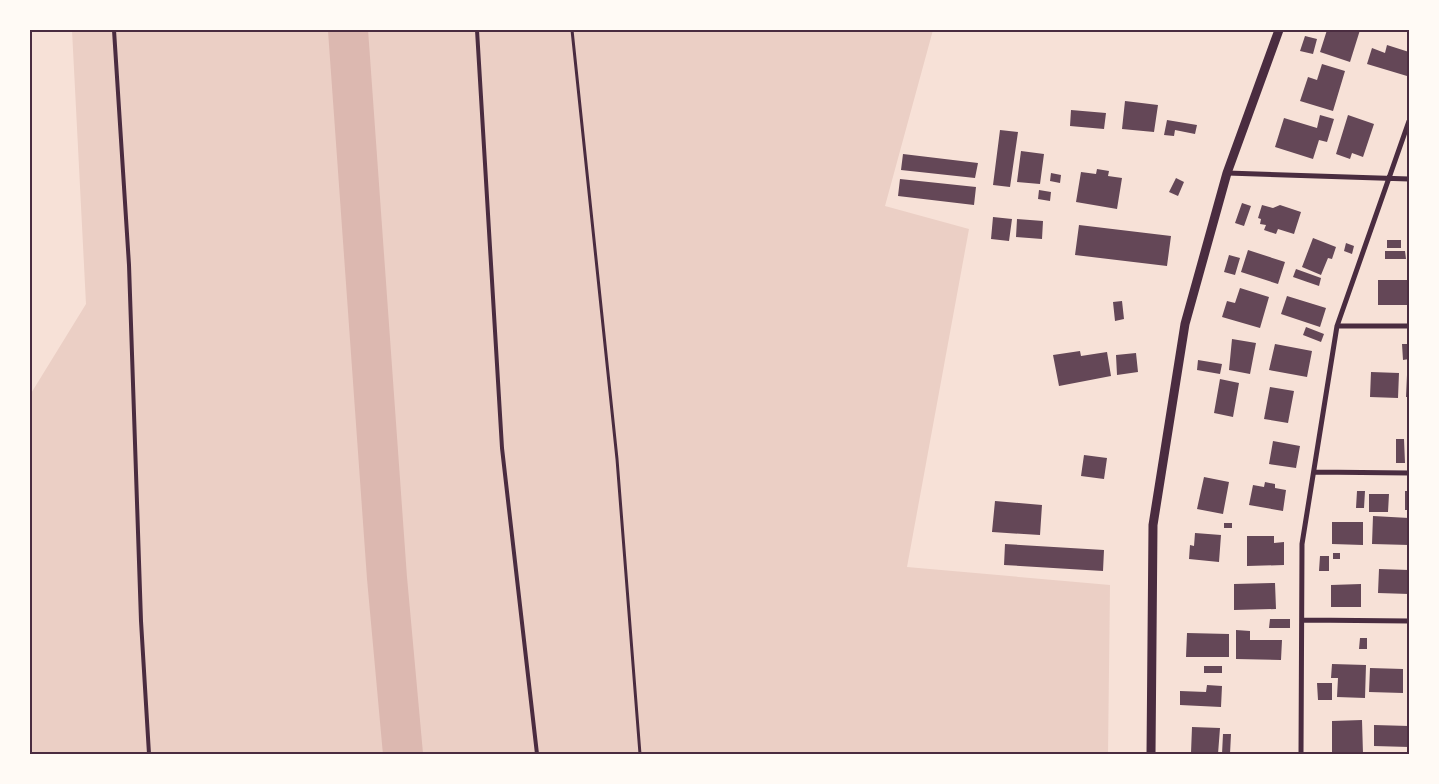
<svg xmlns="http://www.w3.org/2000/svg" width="1439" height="784" viewBox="0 0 1439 784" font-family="'IBM Plex Sans',sans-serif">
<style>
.green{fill:#ebcfc5}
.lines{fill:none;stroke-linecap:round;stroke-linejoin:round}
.river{stroke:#dcb8b0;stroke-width:40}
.building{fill:#644757}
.path{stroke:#4a2c40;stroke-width:3}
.service{stroke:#4a2c40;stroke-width:4}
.minor{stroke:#4a2c40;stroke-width:5}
.tertiary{stroke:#4a2c40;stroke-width:9}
.neatline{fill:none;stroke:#4a2c40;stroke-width:2}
</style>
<rect width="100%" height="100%" fill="#f7e1d7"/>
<path class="green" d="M72 30H933L885 206 969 229 907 567 1110 585 1108 754H30V395L86 304Z"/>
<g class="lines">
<path class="river" d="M348 30 387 578 403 754"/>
</g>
<path class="building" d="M1327 30H1360L1350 62 1320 52Z
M1305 36 1317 39 1313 54 1300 51Z
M1387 45 1409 52 1407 76 1367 64 1372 48 1385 53Z
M1322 64 1345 71 1333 111 1300 101 1308 77 1317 80Z
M1125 101 1158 105 1154 132 1122 129Z
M1071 110 1106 113 1104 129 1070 126Z
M1320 115 1334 119 1327 142 1319 140 1313 159 1275 147 1284 118 1317 128Z
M1348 115 1374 124 1363 157 1352 153 1350 159 1336 154Z
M1167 120 1197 125 1195 134 1175 130 1174 136 1164 135Z
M1000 130 1018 132 1010 187 993 185Z
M1021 151 1044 154 1040 184 1017 182Z
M903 154 978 163 975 178 901 170Z
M1097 169 1109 171 1108 176 1122 178 1117 209 1076 202 1081 172 1096 174Z
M1051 173 1061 175 1060 183 1050 181Z
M1176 178 1184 182 1178 196 1169 192Z
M900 179 976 187 974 205 898 196Z
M1039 190 1051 192 1050 201 1038 199Z
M1242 203 1251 206 1244 226 1235 223Z
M1262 205 1273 208 1280 205 1301 212 1294 234 1278 229 1276 234 1264 230 1266 225 1260 224 1261 219 1258 218Z
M993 217 1012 219 1009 241 991 239Z
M1017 219 1043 221 1042 239 1016 237Z
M1079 225 1171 236 1167 266 1075 255Z
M1313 238 1336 247 1332 259 1328 258 1321 275 1302 267Z
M1387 240H1401V248H1387Z
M1346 243 1354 246 1352 254 1344 251Z
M1248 250 1285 262 1278 284 1241 272Z
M1385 251H1405L1406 259H1385Z
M1229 255 1240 258 1235 275 1224 272Z
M1296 269 1321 278 1319 286 1293 277Z
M1378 280H1409V305H1378Z
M1240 288 1269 297 1260 328 1222 317 1227 301 1235 303Z
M1287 296 1326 308 1320 327 1281 314Z
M1122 301 1124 319 1115 321 1113 302Z
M1306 327 1324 334 1321 342 1303 335Z
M1232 339 1256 343 1250 374 1229 370Z
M1275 344 1312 351 1307 377 1269 370Z
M1402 344H1409V359L1403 360Z
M1080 351 1081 356 1107 352 1111 376 1059 386 1053 355Z
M1136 353 1138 372 1117 375 1116 355Z
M1198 360 1222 364 1220 374 1197 370Z
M1371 372 1399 373 1398 398 1370 397Z
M1407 375H1409V397H1406Z
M1220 379 1239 383 1233 417 1214 413Z
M1270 387 1294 391 1288 423 1264 419Z
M1396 439H1404L1405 463H1396Z
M1273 441 1300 446 1296 468 1269 464Z
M1084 455 1107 458 1104 479 1081 476Z
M1204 477 1229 482 1223 514 1197 509Z
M1265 482 1275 484V488L1286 490 1283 511 1249 505 1253 485 1264 487Z
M1357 491H1365L1364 508H1356Z
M1405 491H1409V510H1405Z
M1369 494H1389L1388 512H1369Z
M995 501 1042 505 1040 535 992 532Z
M1373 516 1409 518V545L1372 544Z
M1332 522H1363V545L1332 544Z
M1224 523H1232V528H1224Z
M1195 533 1221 535 1219 562 1189 559 1190 545 1194 546Z
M1247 536H1274V543L1284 542V565L1247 566Z
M1005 544 1104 550 1103 571 1004 565Z
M1333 553H1340V559H1333Z
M1320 556H1329V571H1319Z
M1379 569 1409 570V594L1378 593Z
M1275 583 1276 609 1234 610V584Z
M1361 584V607H1331V585Z
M1270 619H1290V628H1269Z
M1236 630 1250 631V640H1282L1281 660 1236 659Z
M1187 633 1229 634V657H1186Z
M1360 638H1367V649H1359Z
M1332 664 1366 665 1365 698 1337 697 1338 678H1331Z
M1204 666H1222V673H1204Z
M1370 668 1403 669V693L1369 692Z
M1317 683H1332V700H1318Z
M1207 685 1222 686 1221 707 1180 705V691L1206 692Z
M1362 720 1363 754H1332V721Z
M1374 725 1409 726V747L1374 746Z
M1192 727 1220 728 1218 754 1191 753Z
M1223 734H1231L1230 754H1222Z"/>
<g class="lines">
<path class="path" d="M572 30 617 459 640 754"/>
<path class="service" d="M114 30 129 265 141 621 149 754
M477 30 502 448 537 754"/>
<path class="minor" d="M1227 173 1409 179
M1337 326H1409
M1314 472 1409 473
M1304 620 1409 621
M1301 754 1302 544 1337 326 1409 121"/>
<path class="tertiary" d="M1151 754 1153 525 1185 324 1227 173 1279 30"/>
</g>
<rect width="1439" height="784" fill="none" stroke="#fffaf5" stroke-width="62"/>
<rect x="31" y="31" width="1377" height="722" class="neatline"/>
</svg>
